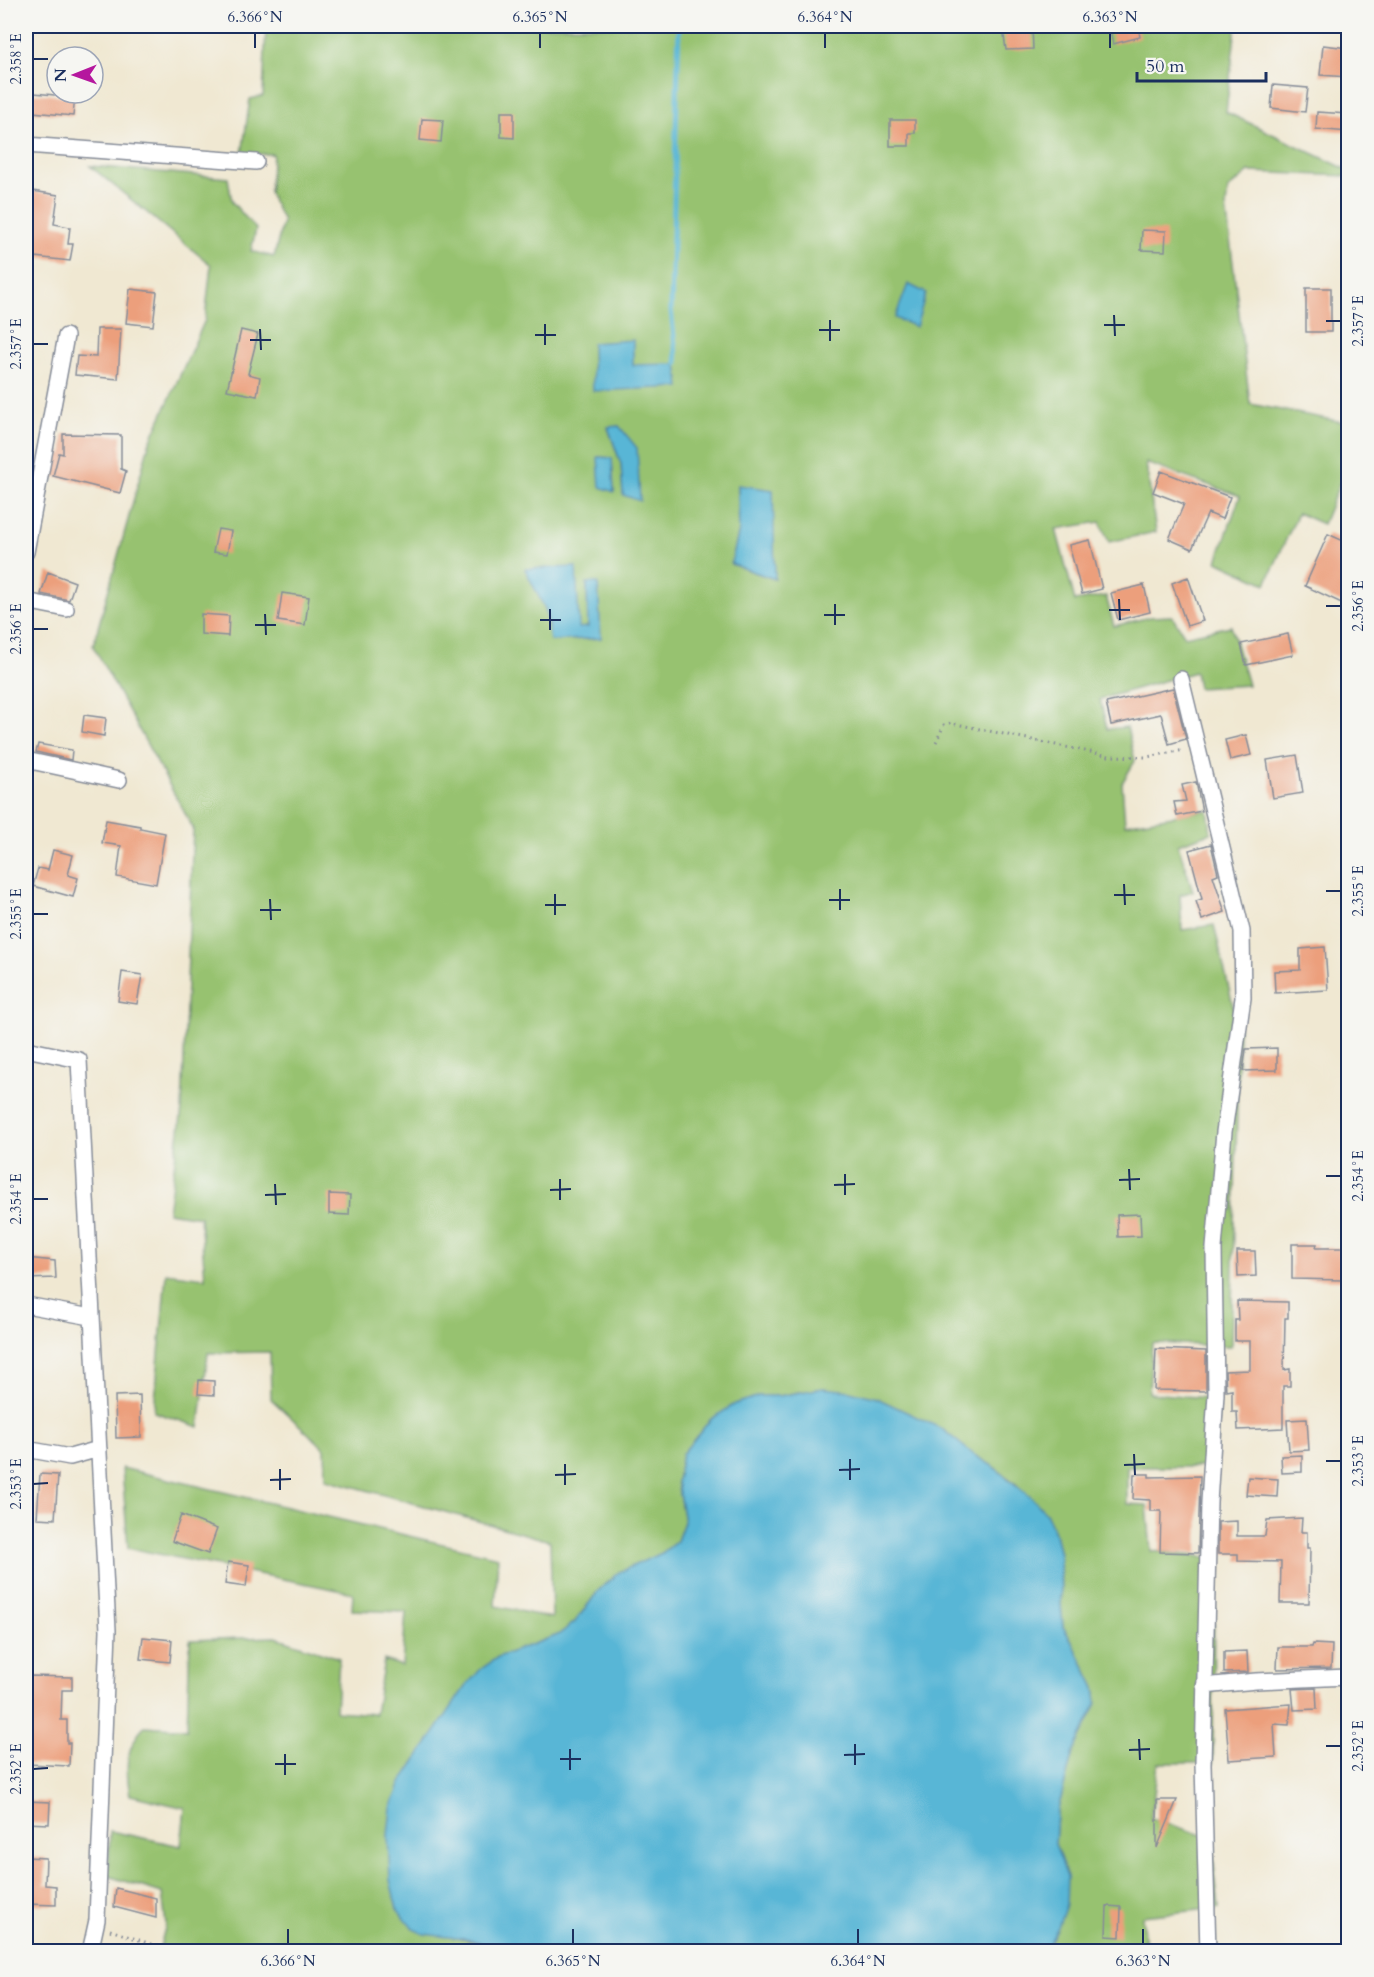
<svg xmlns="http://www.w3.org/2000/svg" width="1374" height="1977" viewBox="0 0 1374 1977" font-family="Cardo,serif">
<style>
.green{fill:#97c26f;stroke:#597866;stroke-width:1.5;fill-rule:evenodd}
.water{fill:#58b6d6;stroke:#3a729a;stroke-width:1.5}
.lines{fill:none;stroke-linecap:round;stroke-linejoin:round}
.stream{stroke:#58b6d6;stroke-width:5}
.building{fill:#ec9f7b}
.minor-casing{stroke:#868c98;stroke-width:18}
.path{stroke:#868c98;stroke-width:3;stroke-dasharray:1.5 4.5;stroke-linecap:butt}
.minor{stroke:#fff;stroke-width:15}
.ticks{fill:none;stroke:#1b2f5e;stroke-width:2}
.neatline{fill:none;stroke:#1b2f5e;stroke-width:2}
.ticks-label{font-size:15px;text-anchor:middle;fill:#1b2f5e}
</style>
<rect width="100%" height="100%" fill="#f6f6f2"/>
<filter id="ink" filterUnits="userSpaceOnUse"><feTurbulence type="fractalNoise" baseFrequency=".0167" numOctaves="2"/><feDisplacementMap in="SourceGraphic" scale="12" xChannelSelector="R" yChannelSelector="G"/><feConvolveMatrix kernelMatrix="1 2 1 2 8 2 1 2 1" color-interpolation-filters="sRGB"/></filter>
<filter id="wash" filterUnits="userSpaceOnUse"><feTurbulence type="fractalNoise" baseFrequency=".008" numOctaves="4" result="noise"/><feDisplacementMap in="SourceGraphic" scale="24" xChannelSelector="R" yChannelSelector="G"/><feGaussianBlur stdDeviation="1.35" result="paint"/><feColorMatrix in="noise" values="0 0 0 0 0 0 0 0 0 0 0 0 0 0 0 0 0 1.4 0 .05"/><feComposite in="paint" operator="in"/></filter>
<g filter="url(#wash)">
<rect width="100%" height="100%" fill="#f0e8d2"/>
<path class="green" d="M266 26H1236L1226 112 1348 170V176L1249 172 1228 189 1226 206 1250 404 1348 423V463L1323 524 1298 513 1266 584 1217 561 1240 496 1146 463 1156 532 1109 542 1100 522 1056 529 1075 601 1106 596 1114 626 1150 617 1172 616 1185 636 1231 626 1248 685 1198 688 1195 672 1100 699 1107 729 1127 727 1135 761 1122 783 1125 824 1208 810 1211 833 1178 844 1193 891 1180 895 1182 930 1214 925 1239 1031 1231 1346 1152 1343 1149 1393 1218 1399 1214 1467H1127V1504L1147 1505 1151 1551 1214 1558 1213 1763H1158L1151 1818 1211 1838 1219 1908 1142 1916 1146 1951H1045L1058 1927 1067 1877 1055 1844 1057 1813 1073 1752 1097 1702 1095 1688 1072 1641 1063 1627 1061 1605 1060 1554 1054 1530 1046 1513 1014 1482 991 1465 974 1455 942 1429 803 1391 779 1396H759L711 1419 682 1454 677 1481 684 1522 677 1541 662 1553 599 1590 575 1622 558 1635 498 1657 480 1670 413 1765 457 1938 482 1944 491 1951H159L166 1924 162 1893 108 1876 110 1831 181 1846 185 1808 130 1795C125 1767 125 1747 145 1726L187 1729 190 1640 276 1637 339 1658 336 1711 375 1714 384 1660 402 1666 406 1612 352 1610 353 1593 128 1548 122 1468 498 1557 495 1606 552 1618 550 1541 326 1479 325 1449 271 1399 270 1352 208 1353 199 1427 154 1412 166 1273 205 1278 200 1217 168 1212 182 1109 193 828 93 646 149 444 205 320 211 265 90 166 228 178 232 202 256 229 251 251 274 257 283 221 269 193 273 154H242L250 99 263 96ZM619 426 623 495 621 464 608 428ZM598 457 612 458 614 492ZM738 485 774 579 731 564 739 531ZM587 583 601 638 551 641 546 611 579 628 588 627Z"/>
<path class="water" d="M908 284 926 293 916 327 895 318Z
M633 340V365L677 364 680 387 593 391 592 343Z
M619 426 637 448 640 501 623 495 621 464 608 427Z
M598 457 612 458 614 492 600 487Z
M738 485 773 490 775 579 731 564 739 531Z
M576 567 579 628 588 627 587 583H598L601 638 550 641 546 611 525 569Z
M823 1388 850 1391 877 1398 942 1429 974 1455 991 1465 1032 1498 1046 1513 1054 1530 1060 1554 1061 1605 1063 1627 1072 1641 1095 1688 1097 1703 1073 1752 1057 1813 1055 1844 1067 1877 1066 1905 1058 1927 1045 1951 491 1952 482 1944 472 1940 424 1934 413 1929 397 1909 390 1880 388 1835 391 1808 401 1783 465 1687 480 1670 498 1657 558 1635 575 1622 599 1590 619 1572 662 1553 677 1541 684 1522 677 1481 682 1454 711 1419 735 1404 759 1396H779Z"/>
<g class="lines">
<path class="stream" d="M677 364 671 310 679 26"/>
</g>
<g id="blocks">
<path class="building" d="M1109 26H1138L1140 37 1113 44Z
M1032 27 1033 49 1006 50 1003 29Z
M1323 45 1348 48V77L1320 75Z
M1273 85 1308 88 1305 112 1271 108Z
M34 93 75 97 73 116 33 112Z
M501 112H514V138L501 137Z
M1317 112 1348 114V132L1316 129Z
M422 119 443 120 441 142 420 140Z
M890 120H915V133H909V146H890Z
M26 190 58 195 54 224 70 227 68 244H73L70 261 26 256Z
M1142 230 1166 231 1165 251 1141 250Z
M1306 288H1331V332H1306Z
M130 289 157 292 153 326 126 323Z
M97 329H121L118 379 75 375 77 356 96 357Z
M241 330 258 334 248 374 260 377 257 396 227 390Z
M63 434 121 435V469L126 471 120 493 53 476 59 453 63 454Z
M1161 471 1230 497 1222 519 1208 513 1192 549 1169 539 1184 504 1153 492Z
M218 529 231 531 227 554 213 552Z
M1328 534 1348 543V606L1305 586Z
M1090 540 1102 589 1082 594 1069 545Z
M48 572 75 582 69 600 41 594Z
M1188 577 1203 621 1187 626 1172 583Z
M1144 585 1150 612 1118 620 1111 593Z
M282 593 309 597 305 625 278 621Z
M201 614 229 616 228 636 201 634Z
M1288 634 1293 655 1246 665 1241 644Z
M1173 688 1186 739 1169 744 1161 714 1111 725 1106 703Z
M84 715 106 718 104 736 82 732Z
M1246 735 1251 755 1230 760 1225 740Z
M38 744 72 750 71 760 36 752Z
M1297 755 1303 793 1273 798 1267 760Z
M1196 782 1202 811 1177 816 1174 802 1186 801 1182 785Z
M106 820 140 826V828L165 833 156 884 117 877 121 846 102 843Z
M1211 844 1218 874 1213 876 1225 912 1202 920 1196 901 1202 899 1189 850Z
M53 850 73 855 68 875 78 878 73 897 33 886 38 868 48 870Z
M1325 947 1328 990 1275 993 1274 971 1300 970V949Z
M122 972 142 975 137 1004 118 1001Z
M1277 1048V1070L1243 1071 1246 1049Z
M329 1194 350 1195 349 1215 329 1214Z
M1140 1214 1141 1236 1118 1237 1117 1215Z
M1292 1244H1317L1316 1248H1344V1280L1292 1279Z
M1237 1251H1255L1256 1276 1238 1277Z
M26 1258 55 1261 56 1278 26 1279Z
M1237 1301 1288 1302V1318H1285L1284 1370 1290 1369V1386H1283V1428L1238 1430 1237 1412H1232V1390L1226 1391 1225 1371 1250 1370V1341H1235V1320H1238Z
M1156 1349 1206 1351V1391L1154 1390Z
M199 1380 214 1381V1395L198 1394Z
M140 1395 141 1437 116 1438 115 1396Z
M1307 1419 1309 1450 1289 1451 1287 1420Z
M1302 1455V1472L1282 1473 1281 1456Z
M40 1474 58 1475 55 1519 37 1518Z
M1134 1474H1149V1477L1200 1476 1198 1553 1160 1552 1161 1511H1150V1500L1133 1499Z
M1248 1477 1278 1479 1277 1497 1246 1495Z
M181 1515 217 1529 208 1554 172 1541Z
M1302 1518 1301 1532H1307V1548H1310L1309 1603H1280L1281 1562 1238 1561V1554H1218V1522L1237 1521V1536H1265L1267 1520Z
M228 1562 249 1565 246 1587 225 1584Z
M143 1637 172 1640 170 1662 140 1659Z
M1313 1644 1332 1645 1331 1668 1277 1669 1278 1647H1312Z
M1247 1651 1248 1672 1224 1673V1652Z
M29 1676 72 1677V1690H62L61 1720H67V1743H70L69 1766 27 1764 28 1739 26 1738V1693H29Z
M1316 1688 1317 1709 1294 1710 1292 1689Z
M1291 1704 1289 1725 1274 1724 1276 1757 1229 1760 1225 1709Z
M1157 1800H1177L1157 1848Z
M26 1801 50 1802 49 1824 26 1823Z
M26 1857 46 1858 45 1885 56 1886V1905L26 1904Z
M116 1888 156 1898V1918L114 1907Z
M1107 1906 1121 1907 1120 1937 1106 1936Z"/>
</g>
</g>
<g filter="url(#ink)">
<use href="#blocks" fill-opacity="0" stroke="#868c98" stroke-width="1.5"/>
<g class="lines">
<defs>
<path id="minor" d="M26 145 256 162
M26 552 66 336
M26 601 66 609
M1181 679 1242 931 1243 998 1224 1132 1214 1248 1216 1394 1209 1502 1203 1764 1208 1952
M26 760 119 780
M26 1049 79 1060 108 1630 97 1920 90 1952
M26 1305 91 1317
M26 1449 70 1457 99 1449
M1204 1686 1256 1681 1348 1677"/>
</defs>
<use href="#minor" class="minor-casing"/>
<path class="path" d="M936 742 944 725 951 723 1109 756 1147 757 1184 750
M110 1930 174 1952"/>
<use href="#minor" class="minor"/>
</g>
</g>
<path class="ticks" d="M255 33V48M540 33V48M825 33V48M1110 33V48M33 59H48M1114 315 1115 336M830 320V341M1326 321H1341M545 324V345M1104 325H1125M260 329 261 350M819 330H840M535 335H556M250 340H271M33 344H48M1119 599 1120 620M835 604V625M1326 606H1341M550 609V630M1109 610H1130M265 614 266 635M824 615H845M540 620H561M255 625H276M33 629H48M1124 884 1125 905M840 889V910M1326 891H1341M555 894V915M1114 895H1135M270 899 271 920M829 900H850M545 905H566M260 910H281M33 914H48M1129 1169 1130 1190M845 1174V1195M1326 1176H1341M560 1179V1200M1119 1180 1140 1179M275 1184 276 1205M834 1185 855 1184M550 1190 571 1189M265 1195 286 1194M33 1199H48M1134 1454 1135 1475M850 1459V1480M1326 1461H1341M565 1464V1485M1124 1465 1145 1464M280 1469V1490M839 1470 860 1469M555 1475 576 1474M270 1480 291 1479M33 1484 48 1483M1139 1739 1140 1760M855 1744V1765M1326 1746H1341M570 1749V1770M1129 1750 1150 1749M285 1754V1775M844 1755 865 1754M560 1759H581M275 1764H296M33 1769 48 1768M288 1929V1944M573 1929V1944M858 1929V1944M1143 1929V1944"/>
<rect width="1374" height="1977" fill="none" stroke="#f6f6f2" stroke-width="66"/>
<g transform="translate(75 75) rotate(269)"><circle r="28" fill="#f6f6f2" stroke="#9ea6b7" stroke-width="1.5"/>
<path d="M0-4.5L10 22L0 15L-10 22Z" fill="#b5179e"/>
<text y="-9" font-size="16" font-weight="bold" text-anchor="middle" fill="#1b2f5e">N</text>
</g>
<path d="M1137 72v9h129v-9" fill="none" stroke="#1b2f5e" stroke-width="3"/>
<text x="1146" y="72" font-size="18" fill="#1b2f5e" stroke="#f6f6f2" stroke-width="4.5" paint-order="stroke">50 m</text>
<rect x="33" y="33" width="1308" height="1911" class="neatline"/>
<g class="ticks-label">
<text x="255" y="22">6.366°N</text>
<text x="540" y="22">6.365°N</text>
<text x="825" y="22">6.364°N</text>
<text x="1110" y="22">6.363°N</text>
<text transform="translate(16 59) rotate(-90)" y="5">2.358°E</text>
<text transform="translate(1358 321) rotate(-90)" y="5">2.357°E</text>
<text transform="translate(16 344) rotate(-90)" y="5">2.357°E</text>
<text transform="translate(1358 606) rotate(-90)" y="5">2.356°E</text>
<text transform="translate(16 629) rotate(-90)" y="5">2.356°E</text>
<text transform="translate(1358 891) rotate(-90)" y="5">2.355°E</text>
<text transform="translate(16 914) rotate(-90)" y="5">2.355°E</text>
<text transform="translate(1358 1176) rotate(-90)" y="5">2.354°E</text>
<text transform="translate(16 1199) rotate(-90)" y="5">2.354°E</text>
<text transform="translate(1358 1461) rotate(-90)" y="5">2.353°E</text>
<text transform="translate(16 1484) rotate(-90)" y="5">2.353°E</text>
<text transform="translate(1358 1746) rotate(-90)" y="5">2.352°E</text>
<text transform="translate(16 1769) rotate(-90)" y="5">2.352°E</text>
<text x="288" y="1966">6.366°N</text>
<text x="573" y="1966">6.365°N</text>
<text x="858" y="1966">6.364°N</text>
<text x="1143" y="1966">6.363°N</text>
</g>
</svg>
